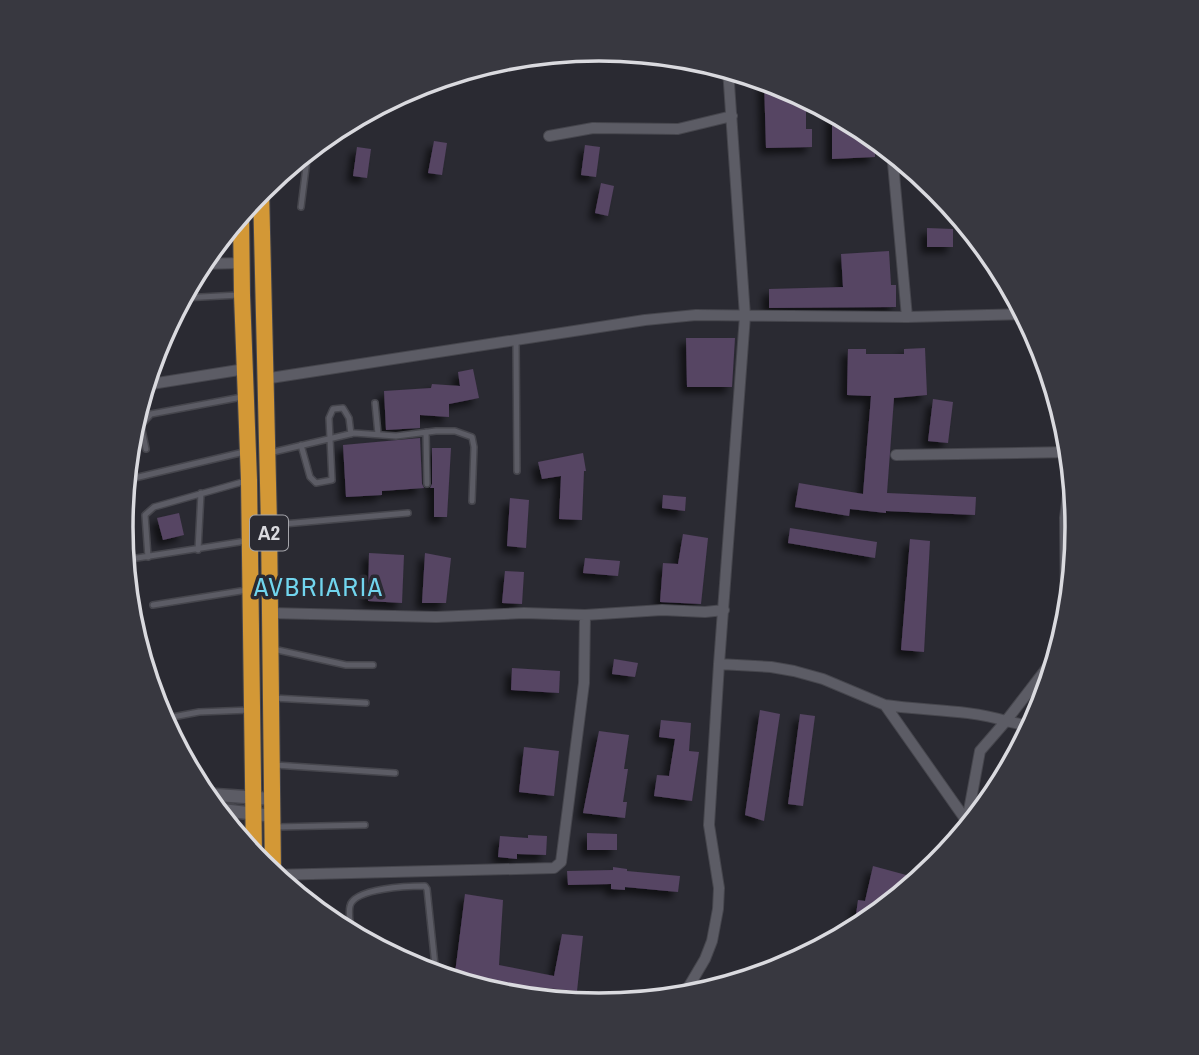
<svg xmlns="http://www.w3.org/2000/svg" width="1199" height="1055" viewBox="0 0 1199 1055" font-family="'Archivo Narrow',sans-serif">
<style>
.building{fill:#564463;filter:url(#shadow)}
.lines{fill:none;stroke-linecap:round;stroke-linejoin:round}
.service-casing{stroke:#46464d;stroke-width:8}
.minor-casing{stroke:#46464d;stroke-width:12}
.tertiary-casing{stroke:#46464d;stroke-width:15}
.trunk-casing{stroke:#46464d;stroke-width:18}
.service{stroke:#5c5c65;stroke-width:5}
.minor{stroke:#5c5c65;stroke-width:10}
.tertiary{stroke:#5c5c65;stroke-width:12}
.trunk{stroke:#d39836;stroke-width:16}
.labels{text-anchor:middle;stroke-width:7;stroke-linejoin:round;paint-order:stroke}
.shield{fill:#2a2a32;stroke:#a5a5ab;stroke-width:2}
.shield-label{font-size:21px;font-weight:bold;fill:#dadadf}
.quarter-label{font-size:26px;letter-spacing:2px;fill:#71d5ee;stroke:#2a2a32}
.rim{fill:none;stroke:#dadadf;stroke-width:3.5}
</style>
<defs>
<filter id="shadow"><feDropShadow dx="-6" dy="6" stdDeviation="3.5" flood-color="#0009"/></filter>
</defs>
<rect width="100%" height="100%" fill="#2a2a32"/>
<path class="building" d="M764 80 783 86 806 98V129H812V147L766 148Z
M832 112 875 137V157L832 159Z
M434 141 447 143 442 175 428 173Z
M585 145 600 147 596 177 581 175Z
M357 147 371 149 367 178 353 176Z
M601 183 614 186 608 216 595 213Z
M927 228 953 229V247H927Z
M889 251 891 285H896V307L769 308V289L843 287 841 254Z
M686 338H735L732 387H687Z
M925 348 927 395 894 398 887 493 976 497 975 515 886 511V513L850 509 849 516 795 507 799 483 863 494 871 396 847 395 848 349H866V354H904V349Z
M473 369 479 398 449 404V417L420 415V428L386 430 384 391 431 388 432 384 460 386 458 372Z
M933 399 953 402 948 443 928 441Z
M420 438 422 484 424 488 382 491V495L346 497 343 445Z
M432 448H451L447 517H434V488H430L432 484Z
M583 453 586 471H584L582 520 559 519 561 476 542 479 538 462Z
M663 495 686 497 685 511 662 508Z
M510 498 529 500 526 548 507 546Z
M179 513 184 535 163 540 157 518Z
M790 528 877 542 875 558 788 543Z
M683 534 708 538 701 604 660 602 663 563 678 564Z
M910 539 930 541 924 652 901 650Z
M369 553 404 555 402 603 368 601Z
M425 553 451 558 446 603H422Z
M585 558 620 561 618 576 583 573Z
M505 571 524 572 522 604 502 603Z
M614 659 638 663 635 677 612 674Z
M512 668 560 671 559 693 511 690Z
M760 710 780 714 764 821 745 815Z
M800 714 815 716 803 806 788 804Z
M661 720 691 723 689 751 699 752 692 801 654 796 657 775 669 776 675 739 659 737Z
M599 731 629 735 624 769H628L623 802H627L625 818 583 813Z
M524 747 559 751 554 796 519 792Z
M587 833 617 834V850H587Z
M528 835 547 836 546 855 517 854V859L498 857 500 836 528 838Z
M873 866 921 879 868 923 855 922 858 900 865 901Z
M613 867 627 869V871L680 876 678 892 625 887V890L611 889V884L568 885 567 871 613 870Z
M465 894 503 900 499 965 554 976 562 934 583 936 577 991 536 987 535 995 483 990 454 981Z"/>
<g class="lines">
<defs>
<path id="service" d="M301 207 308 151
M182 298 239 295
M516 340 517 471
M375 403 378 434
M426 432 427 484
M301 445 310 477 316 483 332 480 329 418 333 409 343 408 349 418 351 434
M146 449 141 425 151 414 242 397
M269 453 354 433 396 436 436 431H455L472 437 474 447 472 501
M126 480 244 452
M272 525 408 513
M198 550 201 493
M148 557 145 515 154 507 246 481
M124 560 246 541
M153 605 247 590
M273 649 346 665H373
M273 698 366 703
M162 719 199 712 250 710
M275 765 395 773
M276 827 365 825
M351 934C351 925 348 914 350 906 354 888 409 886 425 886L427 889 436 975"/>
<path id="minor" d="M549 136 593 128 678 129 732 116
M892 152 907 317
M200 264 242 263
M264 379 645 320 696 315 907 317 1026 314
M145 385 245 369
M896 455 1071 452
M269 613 436 617 524 613 585 615 662 610 705 612 724 610
M719 664 771 667 794 671 823 679 885 705 968 823
M885 705C925 711 967 709 1006 721L1056 656 1066 611 1065 518 1072 462
M965 832 980 751 1006 721 1033 727
M273 875 554 868 561 862 584 683 585 615
M682 998 705 959 712 941 718 909 719 888 709 825 719 664 745 316 728 69"/>
<path id="tertiary" d="M202 794 273 799
M214 809 273 816"/>
<path id="trunk" d="M261 190 269 525 273 876
M241 214 242 295 249 480 254 857"/>
</defs>
<use href="#service" class="service-casing"/>
<use href="#minor" class="minor-casing"/>
<use href="#tertiary" class="tertiary-casing"/>
<use href="#trunk" class="trunk-casing"/>
<use href="#service" class="service"/>
<use href="#minor" class="minor"/>
<use href="#tertiary" class="tertiary"/>
<use href="#trunk" class="trunk"/>
</g>
<g class="labels">
<rect class="shield" x="250" y="515.5" width="38" height="35" rx="5"/>
<g class="shield-label">
<text x="269" y="540">A2</text>
</g>
<g class="quarter-label">
<text x="319" y="596">AVBRIARIA</text>
</g>
</g>
<path d="M0 0H1199V1055H0ZM133 527a466 466 0 1 1 932 0a466 466 0 1 1-932 0Z" fill="#383840" fill-rule="evenodd"/>
<path class="rim" d="M133 527a466 466 0 1 1 932 0a466 466 0 1 1-932 0Z"/>
</svg>
